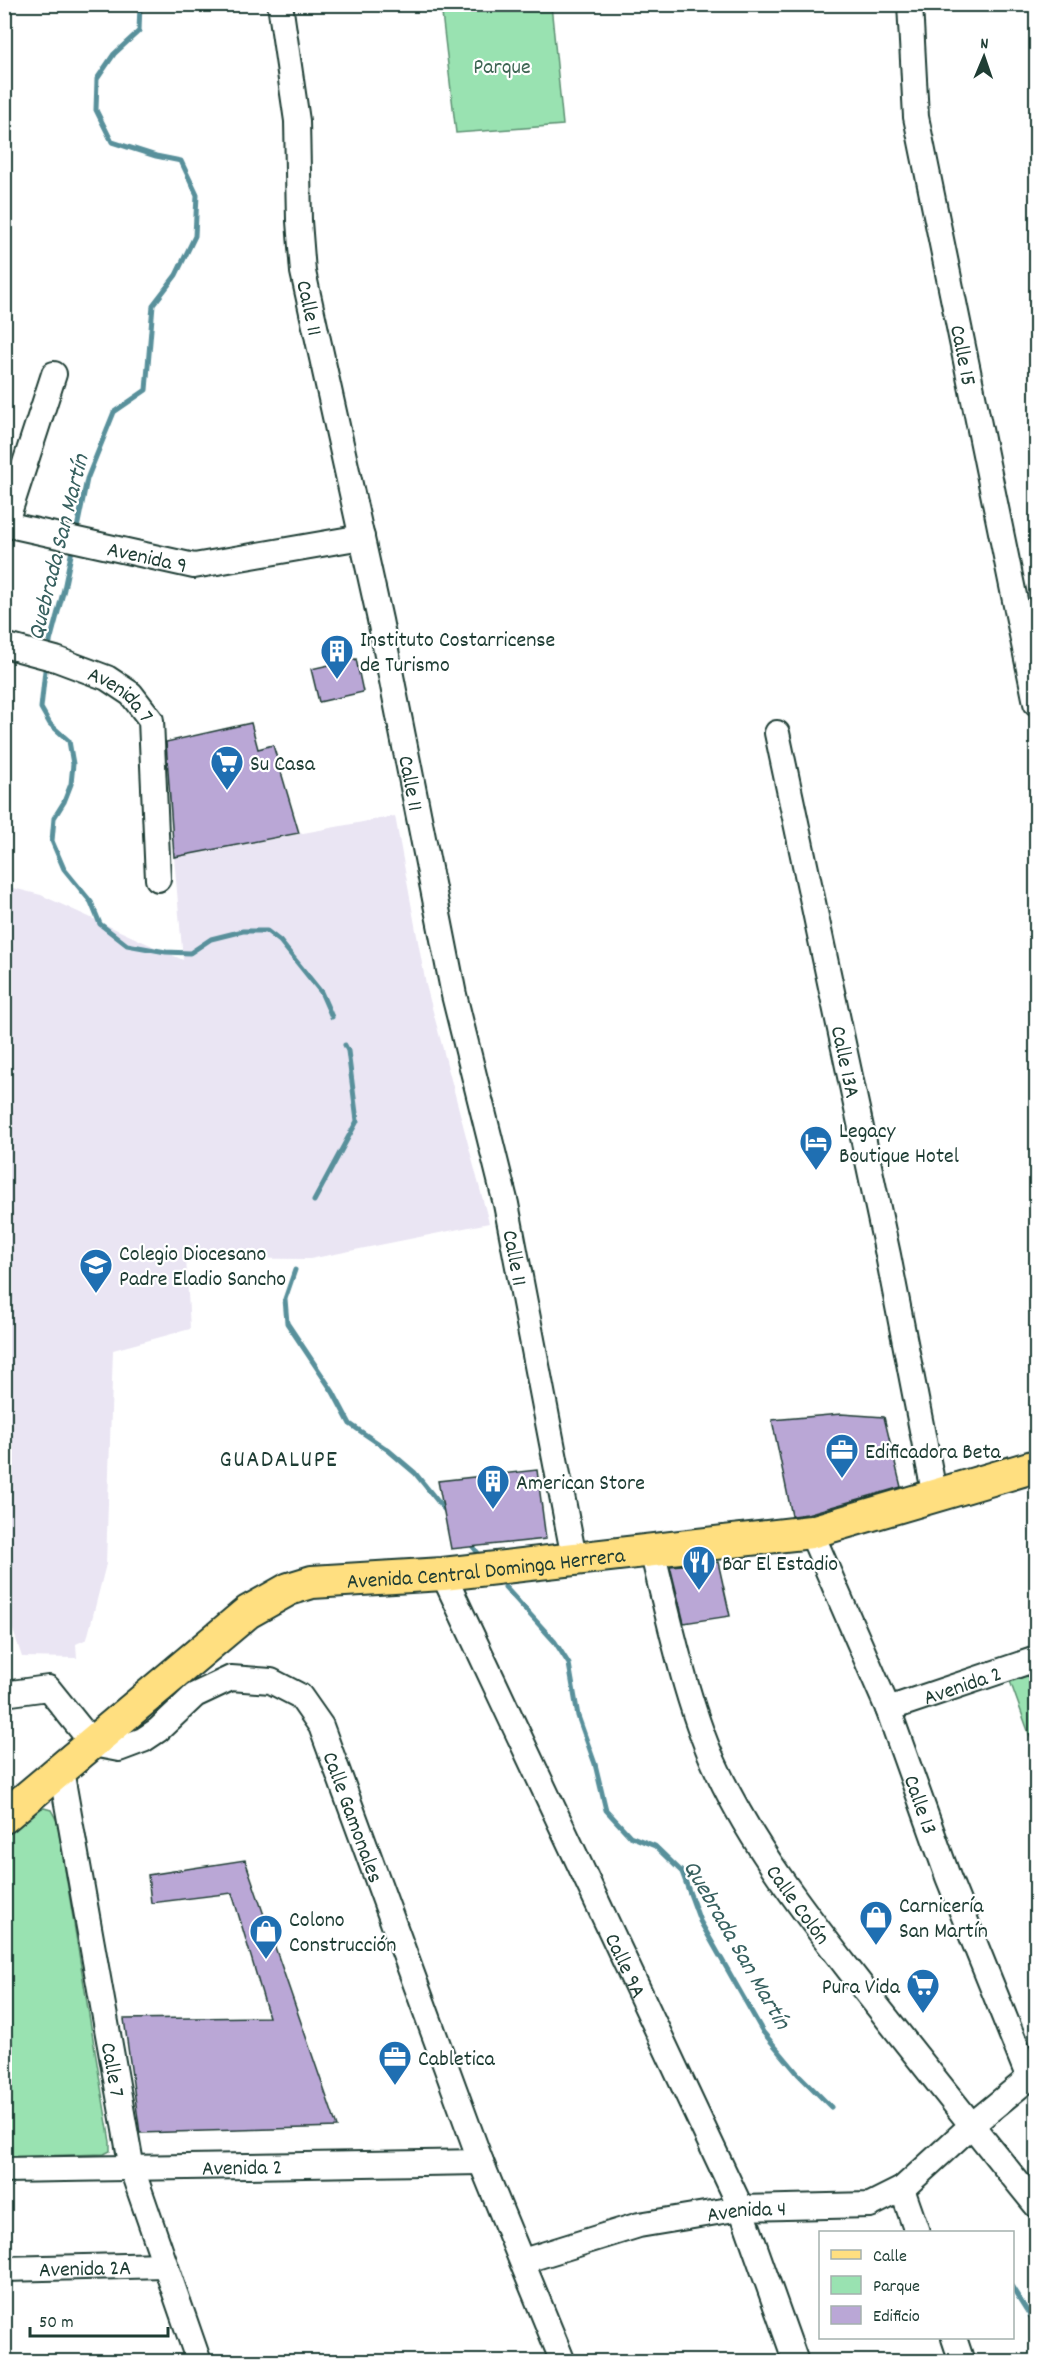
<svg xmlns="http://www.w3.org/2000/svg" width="1041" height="2366" viewBox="0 0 1041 2366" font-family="Dekko,sans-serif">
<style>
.built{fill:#eae5f3}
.green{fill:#99e2b1;stroke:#5c9072;stroke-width:1.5}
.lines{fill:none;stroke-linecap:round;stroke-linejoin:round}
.stream{stroke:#59909b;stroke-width:5}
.building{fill:#baa7d6;stroke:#1f3d34;stroke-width:1.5}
.minor-casing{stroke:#1f3d34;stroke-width:28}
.major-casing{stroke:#1f3d34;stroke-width:36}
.minor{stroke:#fff;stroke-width:24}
.major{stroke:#ffdf80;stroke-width:32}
.labels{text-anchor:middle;stroke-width:4.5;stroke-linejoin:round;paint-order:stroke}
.park-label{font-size:22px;fill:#3e6653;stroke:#fff}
.street-label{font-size:22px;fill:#1f3d34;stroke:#fff}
.poi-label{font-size:22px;fill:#1f3d34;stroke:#fff;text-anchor:start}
.water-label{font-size:24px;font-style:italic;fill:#37605f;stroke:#fff}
.neighbourhood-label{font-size:24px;letter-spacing:1.5px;fill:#1f3d34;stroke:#fff}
</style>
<rect width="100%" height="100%" fill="#fff"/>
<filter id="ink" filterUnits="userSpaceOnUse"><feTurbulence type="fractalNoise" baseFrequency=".0167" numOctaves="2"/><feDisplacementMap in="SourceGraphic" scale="12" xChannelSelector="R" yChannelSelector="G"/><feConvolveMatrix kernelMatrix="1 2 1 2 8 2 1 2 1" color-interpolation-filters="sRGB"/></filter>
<g filter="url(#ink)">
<path class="built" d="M395 816 426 985 489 1223 310 1259 186 1258 190 1329 113 1350 106 1564 87 1639 76 1644 77 1658 22 1657 4 1603 5 886 41 895 183 960 174 857Z"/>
<path class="green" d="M441 5H551L563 125 456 133Z
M1036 1671V1753L1010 1681Z
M44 1808 51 1810 57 1821 110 2142V2151L104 2154 5 2157 4 1834 31 1810Z"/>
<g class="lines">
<path class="stream" d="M76 533 87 479 114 412 146 390 153 305 176 275 195 236 197 195 181 161 156 156 112 142 96 110 97 79 114 54 139 31 140 4
M48 649 64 589 73 545
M46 661 41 708 50 724 69 741 73 764 71 784 64 802 54 818 52 841 64 869 91 902 100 924 127 945 166 952 190 953 211 939 243 931H267L280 941 321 992 332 1017
M314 1201 357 1121 348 1051 345 1045
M295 1270 285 1299 287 1323 333 1392 350 1424 388 1450 415 1473 448 1514
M470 1543 482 1558
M505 1587 555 1642 569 1664 578 1716 595 1764 606 1810 630 1836 655 1846 682 1872 700 1921 763 2032 798 2074 831 2107
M1012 2287 1036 2325"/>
</g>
<path class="building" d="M356 659 363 692 319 702 311 669Z
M251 723 258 749 273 745 299 833 174 857 166 742Z
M841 1414 884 1417 901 1487 807 1514 792 1516 772 1420Z
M537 1470 546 1539 451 1549 438 1481Z
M718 1562 730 1616 684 1623 670 1566Z
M245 1860 337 2127 140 2133 124 2019 269 2017 232 1893 151 1903 148 1875Z"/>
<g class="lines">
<defs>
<g id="minor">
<path id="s1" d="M280 4 297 121 299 221 303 272 380 620 454 995 506 1204 574 1558"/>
<path id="s2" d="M910 4 916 117 1036 703"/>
<path id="s3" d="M5 524 194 566 362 537"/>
<path d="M4 528 54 374"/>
<path id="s4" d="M4 645 56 659 107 678 131 694 151 720 158 879"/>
<path id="s5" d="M777 733 888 1255 935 1497"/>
<path id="s6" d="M811 1532 888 1709 948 1877 1029 2078"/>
<path id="s7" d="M652 1551C670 1622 687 1707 718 1772 756 1853 813 1923 867 1993 923 2064 979 2135 1036 2205"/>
<path id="s8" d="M443 1574 741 2208 796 2362"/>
<path id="s9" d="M4 1694 48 1688 93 1744 119 1749 143 1740 158 1730 195 1695 231 1678 271 1681 300 1696 321 1726 481 2162 563 2362"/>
<path id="s10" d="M888 1709 1036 1659"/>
<path id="s11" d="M61 1770 132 2169 199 2362"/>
<path id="s12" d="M4 2170 481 2162"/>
<path d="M902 2189 917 2232"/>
<path id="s13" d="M523 2261 639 2225 741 2208 870 2205 902 2189 972 2125 1029 2078 1036 2074"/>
<path id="s14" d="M4 2269 165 2265"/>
<path d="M954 2338 962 2362"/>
</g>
<g id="major">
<path id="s15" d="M4 1817 248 1612 289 1589 312 1582 443 1574 811 1532 1036 1466"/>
</g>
</defs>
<use href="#minor" class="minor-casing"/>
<use href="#major" class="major-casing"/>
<use href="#minor" class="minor"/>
<use href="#major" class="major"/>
</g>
</g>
<defs>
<symbol id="building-pin" viewBox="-11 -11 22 30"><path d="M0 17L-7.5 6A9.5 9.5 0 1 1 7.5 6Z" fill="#1f6fb2" stroke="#fff"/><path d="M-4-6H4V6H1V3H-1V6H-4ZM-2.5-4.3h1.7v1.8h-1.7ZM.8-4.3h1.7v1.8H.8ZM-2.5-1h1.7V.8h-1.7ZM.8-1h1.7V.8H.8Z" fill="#fff"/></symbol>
<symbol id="supermarket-pin" viewBox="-11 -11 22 30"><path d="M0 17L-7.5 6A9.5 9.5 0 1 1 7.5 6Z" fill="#1f6fb2" stroke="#fff"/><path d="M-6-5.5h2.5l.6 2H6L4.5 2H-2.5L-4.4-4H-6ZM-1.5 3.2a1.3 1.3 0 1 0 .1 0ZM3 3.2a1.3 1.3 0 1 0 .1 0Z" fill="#fff"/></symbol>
<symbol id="hotel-pin" viewBox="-11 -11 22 30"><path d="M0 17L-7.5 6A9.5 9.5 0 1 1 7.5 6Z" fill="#1f6fb2" stroke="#fff"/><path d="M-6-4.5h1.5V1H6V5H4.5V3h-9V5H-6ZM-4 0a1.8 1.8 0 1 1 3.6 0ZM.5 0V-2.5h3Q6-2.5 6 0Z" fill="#fff"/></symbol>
<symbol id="school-pin" viewBox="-11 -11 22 30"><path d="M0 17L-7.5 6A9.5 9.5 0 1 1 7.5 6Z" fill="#1f6fb2" stroke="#fff"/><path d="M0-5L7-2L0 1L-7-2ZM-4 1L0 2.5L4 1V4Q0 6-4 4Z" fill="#fff"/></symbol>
<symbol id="office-pin" viewBox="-11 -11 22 30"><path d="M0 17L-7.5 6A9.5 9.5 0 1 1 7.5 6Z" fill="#1f6fb2" stroke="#fff"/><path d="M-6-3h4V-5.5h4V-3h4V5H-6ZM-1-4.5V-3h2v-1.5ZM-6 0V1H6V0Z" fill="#fff"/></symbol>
<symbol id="restaurant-pin" viewBox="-11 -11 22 30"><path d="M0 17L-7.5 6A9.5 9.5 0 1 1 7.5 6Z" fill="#1f6fb2" stroke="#fff"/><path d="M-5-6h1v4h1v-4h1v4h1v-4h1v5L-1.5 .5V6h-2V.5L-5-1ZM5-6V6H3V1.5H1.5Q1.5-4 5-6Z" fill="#fff"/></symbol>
<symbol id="shop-pin" viewBox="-11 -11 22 30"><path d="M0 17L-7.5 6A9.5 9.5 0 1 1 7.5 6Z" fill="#1f6fb2" stroke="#fff"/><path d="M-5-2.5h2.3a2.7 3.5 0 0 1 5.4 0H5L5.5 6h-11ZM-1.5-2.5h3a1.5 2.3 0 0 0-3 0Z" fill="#fff"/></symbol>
</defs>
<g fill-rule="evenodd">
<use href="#building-pin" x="318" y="632" width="38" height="52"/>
<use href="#supermarket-pin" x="208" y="743" width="38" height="52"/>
<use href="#hotel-pin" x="797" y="1123" width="38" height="52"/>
<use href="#school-pin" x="77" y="1246" width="38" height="52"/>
<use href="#office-pin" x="823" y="1431" width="38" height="52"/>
<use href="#building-pin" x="474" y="1462" width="38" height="52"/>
<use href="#restaurant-pin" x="680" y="1543" width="38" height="52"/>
<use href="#shop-pin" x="857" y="1898" width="38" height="52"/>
<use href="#shop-pin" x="247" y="1912" width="38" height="52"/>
<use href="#supermarket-pin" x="904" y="1966" width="38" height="52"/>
<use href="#office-pin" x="376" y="2038" width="38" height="52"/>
</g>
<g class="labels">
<g class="park-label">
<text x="502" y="73">Parque</text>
</g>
<g class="street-label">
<text dy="8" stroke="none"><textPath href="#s1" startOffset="306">Calle 11</textPath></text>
<text dy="8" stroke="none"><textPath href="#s2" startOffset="356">Calle 15</textPath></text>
<text dy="8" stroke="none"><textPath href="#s3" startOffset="146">Avenida 9</textPath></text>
<text dy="8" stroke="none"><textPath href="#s4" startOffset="129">Avenida 7</textPath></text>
<text dy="8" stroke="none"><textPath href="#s1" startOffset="792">Calle 11</textPath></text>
<text dy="8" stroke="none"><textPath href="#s5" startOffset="336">Calle 13A</textPath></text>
<text dy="8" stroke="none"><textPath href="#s1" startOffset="1278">Calle 11</textPath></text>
<text dy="8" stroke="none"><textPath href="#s15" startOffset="564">Avenida Central Dominga Herrera</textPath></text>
<text dy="8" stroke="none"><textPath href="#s10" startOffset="78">Avenida 2</textPath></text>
<text dy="8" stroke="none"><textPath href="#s6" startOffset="294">Calle 13</textPath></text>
<text dy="8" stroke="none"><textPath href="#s9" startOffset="483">Calle Gamonales</textPath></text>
<text dy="8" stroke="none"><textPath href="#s7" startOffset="386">Calle Colón</textPath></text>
<text dy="8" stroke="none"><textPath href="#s8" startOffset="432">Calle 9A</textPath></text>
<text dy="8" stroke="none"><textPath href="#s11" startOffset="304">Calle 7</textPath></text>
<text dy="8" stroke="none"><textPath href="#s12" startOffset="238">Avenida 2</textPath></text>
<text dy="8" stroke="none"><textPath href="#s13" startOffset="230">Avenida 4</textPath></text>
<text dy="8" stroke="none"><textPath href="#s14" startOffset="81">Avenida 2A</textPath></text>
</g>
<g class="poi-label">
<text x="360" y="646">Instituto Costarricense<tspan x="360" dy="25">de Turismo</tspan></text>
<text x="250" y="770">Su Casa</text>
<text x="839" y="1137">Legacy<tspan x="839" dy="25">Boutique Hotel</tspan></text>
<text x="119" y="1260">Colegio Diocesano<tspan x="119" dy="25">Padre Eladio Sancho</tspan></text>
<text x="865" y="1458">Edificadora Beta</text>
<text x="516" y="1489">American Store</text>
<text x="722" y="1570">Bar El Estadio</text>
<text x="899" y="1912">Carnicería<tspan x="899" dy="25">San Martín</tspan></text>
<text x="289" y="1926">Colono<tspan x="289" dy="25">Construcción</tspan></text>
<text x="900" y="1993" text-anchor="end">Pura Vida</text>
<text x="418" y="2065">Cabletica</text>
</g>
<g class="water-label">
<text transform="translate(57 547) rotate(-76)" y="8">Quebrada San Martín</text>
<text transform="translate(738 1944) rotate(60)" y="8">Quebrada San Martín</text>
</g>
<g class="neighbourhood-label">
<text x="279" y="1466">GUADALUPE</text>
</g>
</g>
<rect width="1041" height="2366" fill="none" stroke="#fff" stroke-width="24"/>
<rect x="12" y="12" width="1017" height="2342" fill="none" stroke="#1f3d34" stroke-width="2" filter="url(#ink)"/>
<rect x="819" y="2231" width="195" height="108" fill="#ffffff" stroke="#a5b1ae" stroke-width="1.5"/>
<rect x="831" y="2250" width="30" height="9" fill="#ffdf80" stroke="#a5b1ae" stroke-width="1.5"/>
<text x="873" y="2261" font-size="18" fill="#1f3d34">Calle</text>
<rect x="831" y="2276" width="30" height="18" fill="#99e2b1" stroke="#a5b1ae" stroke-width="1.5"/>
<text x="873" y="2291" font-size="18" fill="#1f3d34">Parque</text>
<rect x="831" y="2306" width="30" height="18" fill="#baa7d6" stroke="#a5b1ae" stroke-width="1.5"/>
<text x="873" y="2321" font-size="18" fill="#1f3d34">Edificio</text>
<g transform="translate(984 57) rotate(2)" stroke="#ffffff" stroke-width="4.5" paint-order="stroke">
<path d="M0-4.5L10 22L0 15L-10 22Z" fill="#1f3d34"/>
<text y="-9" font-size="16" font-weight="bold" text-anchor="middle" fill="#1f3d34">N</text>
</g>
<path d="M30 2327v9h138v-9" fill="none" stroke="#1f3d34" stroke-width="3"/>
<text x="39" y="2327" font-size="18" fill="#1f3d34" stroke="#ffffff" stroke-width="4.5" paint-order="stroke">50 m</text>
</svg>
